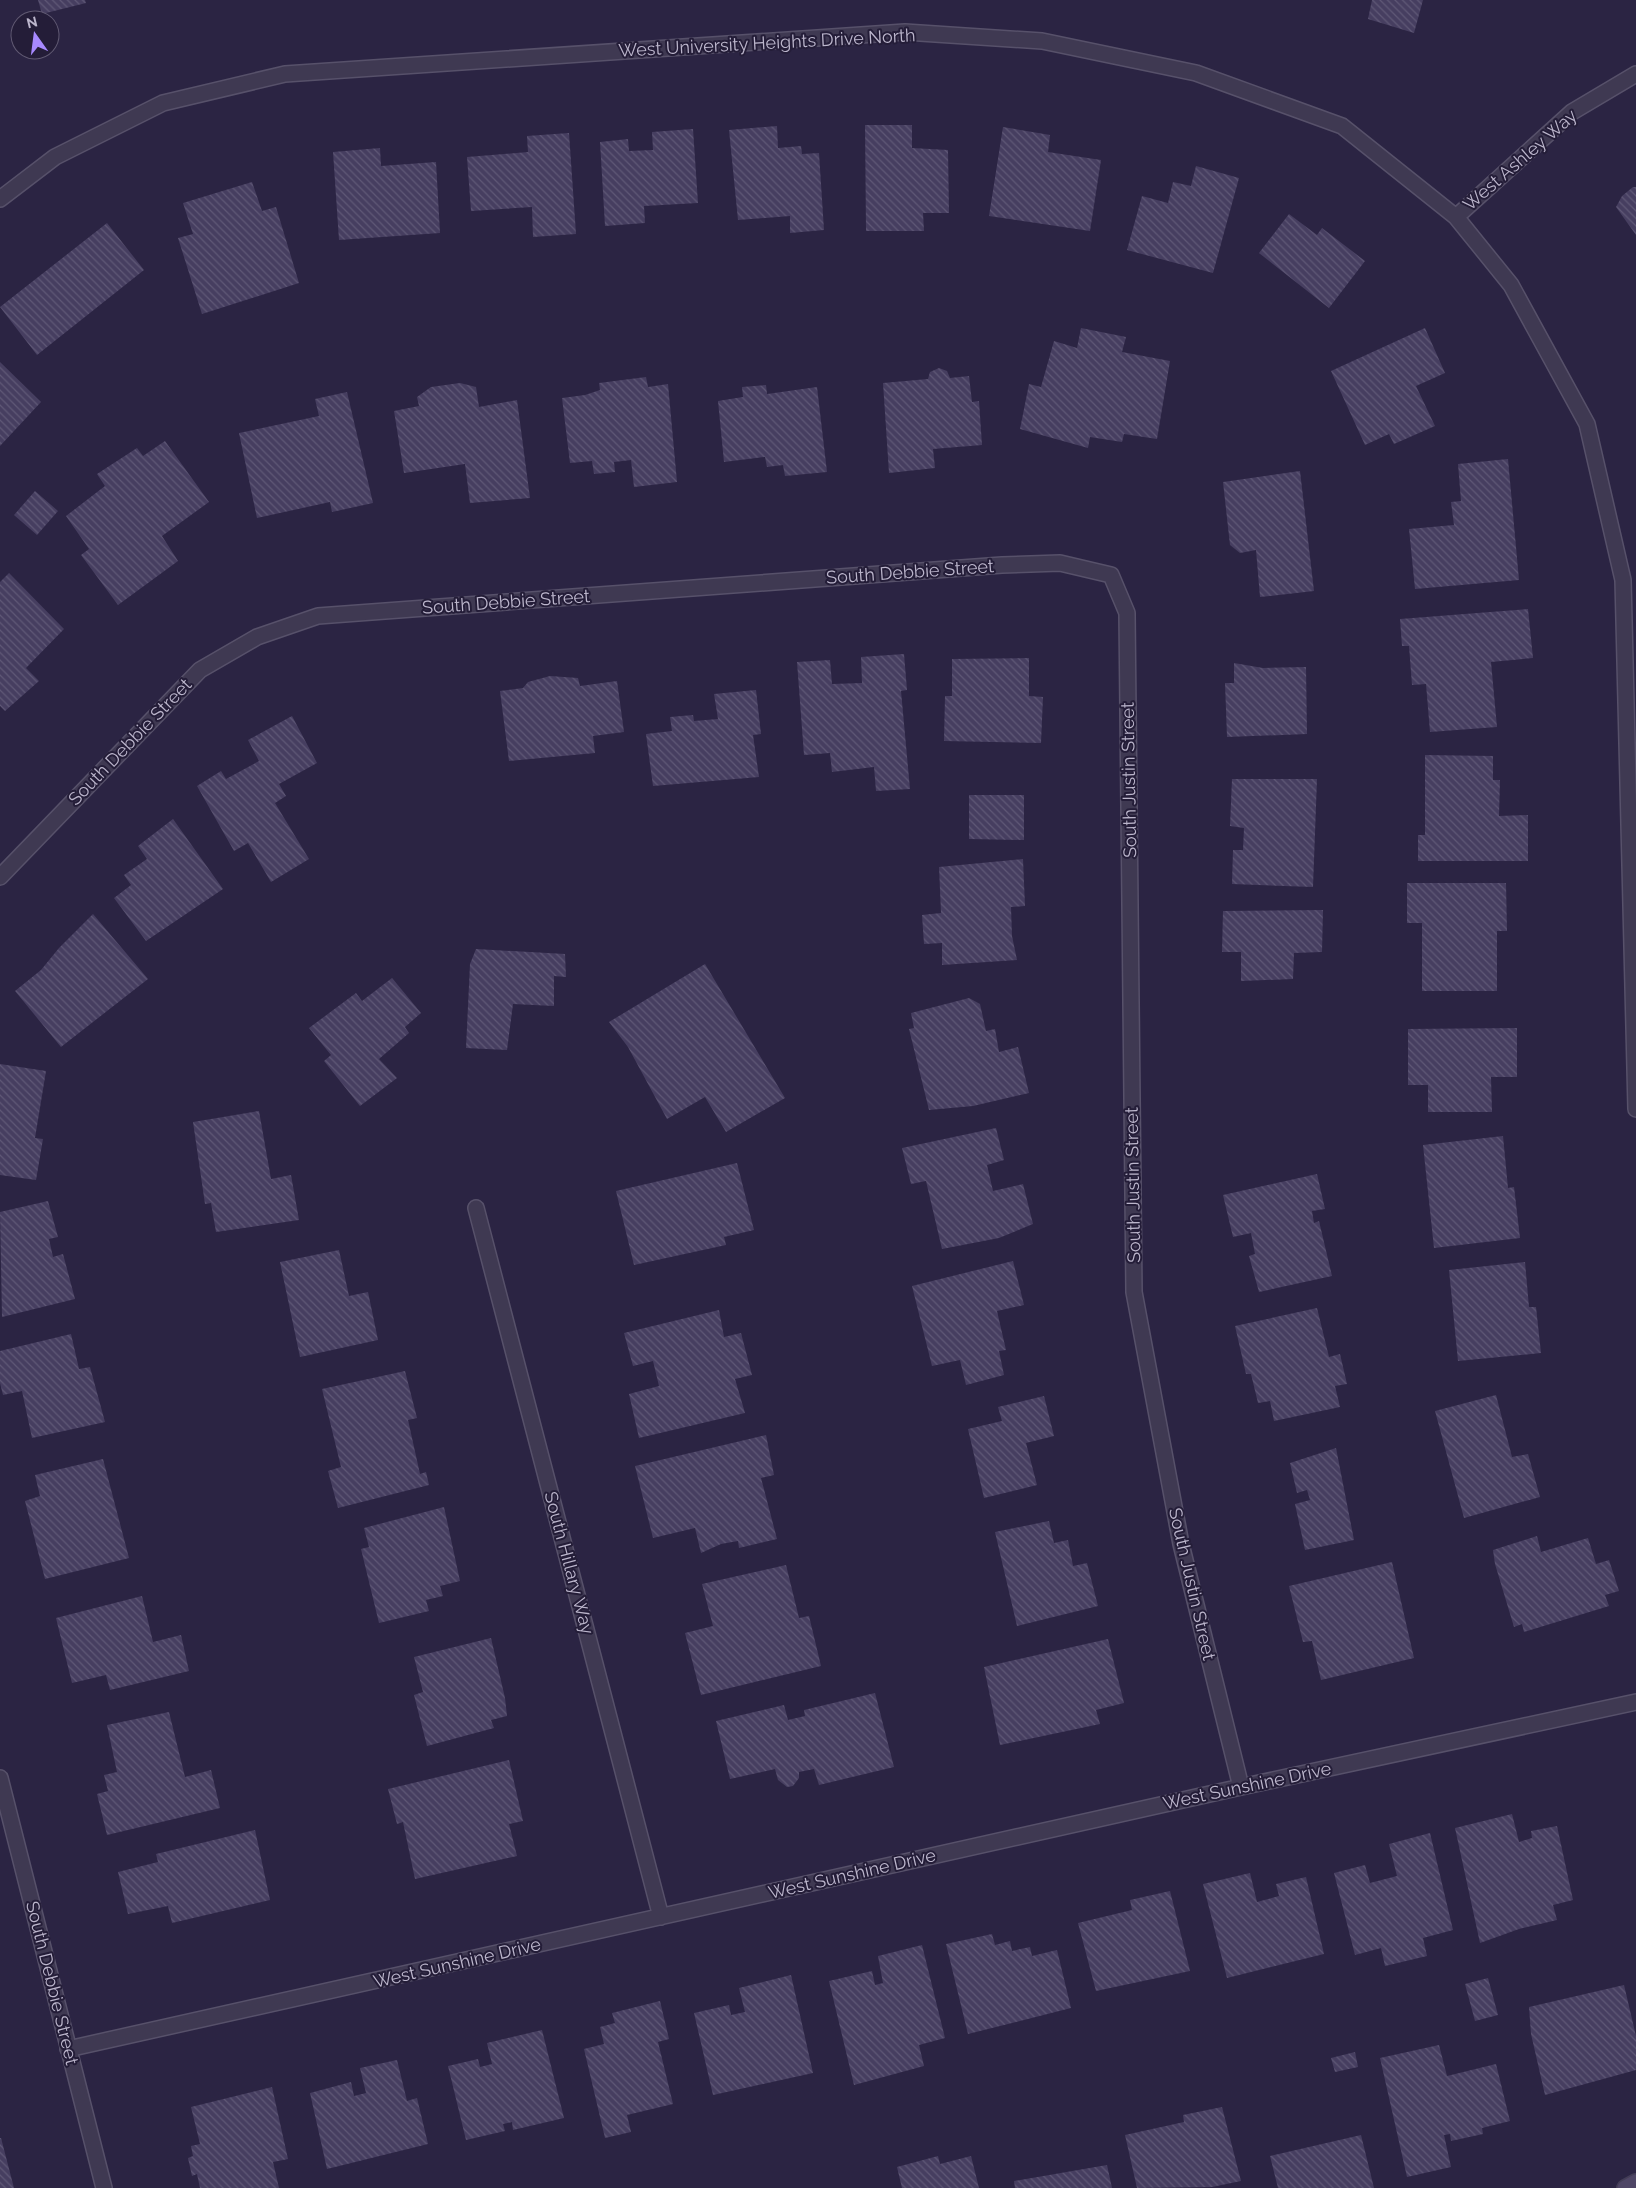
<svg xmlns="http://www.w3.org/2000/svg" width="1636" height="2188" viewBox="0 0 1636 2188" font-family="Raleway,sans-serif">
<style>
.building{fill:url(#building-back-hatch)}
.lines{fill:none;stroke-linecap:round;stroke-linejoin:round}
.street-casing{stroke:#57516a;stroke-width:18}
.secondary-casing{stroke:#433d56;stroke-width:18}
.street{stroke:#3f3952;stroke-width:15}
.secondary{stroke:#4f4666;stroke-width:15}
.labels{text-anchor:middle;stroke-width:4;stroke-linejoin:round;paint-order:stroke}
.street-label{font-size:18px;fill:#bcb6cc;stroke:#241d38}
</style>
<defs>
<pattern id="building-back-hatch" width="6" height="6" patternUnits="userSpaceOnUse" patternTransform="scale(1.25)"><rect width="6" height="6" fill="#463e60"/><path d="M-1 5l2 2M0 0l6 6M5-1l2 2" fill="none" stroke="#5f5876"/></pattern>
</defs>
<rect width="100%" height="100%" fill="#2b2443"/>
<path class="building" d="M38 0H85L86 3 42 14Z
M1372 0H1423L1414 33 1368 19Z
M865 125H912V148L948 150 949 213H923L924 231H866Z
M777 126 778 148 801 146 802 154 819 153 824 230 790 233V216L738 220 729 130Z
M1003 127 1050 135 1048 152 1101 160 1090 231 989 216Z
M693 129 698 203 644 206 645 223 605 226 600 142 628 139 629 151 653 150 652 132Z
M569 133 576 234 533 237 532 207 471 211 467 157 528 152 527 136Z
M380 148 381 166 436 162 440 233 339 240 333 152Z
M1196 166 1239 178 1213 273 1127 250 1142 196 1168 203 1173 182 1191 186Z
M252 182 262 211 276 207 299 283 202 314 178 238 193 234 183 203Z
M1633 187H1636V235L1616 207 1622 196Z
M1289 214 1317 235 1322 228 1365 261 1329 308 1259 253Z
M107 223 144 270 37 355 0 307Z
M1081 328 1126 337 1122 352 1170 361 1157 439 1124 434 1122 442 1090 437 1088 448 1020 429 1029 384 1041 387 1054 341 1077 348Z
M1425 328 1445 373 1416 386 1435 426 1394 444 1389 434 1365 445 1331 371Z
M0 362 41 402 0 446Z
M939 368 947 371 950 378 969 376 972 402 979 401 982 445 933 449 935 468 889 473 883 383 928 379 930 372Z
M646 377 648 387 668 384 677 482 634 487 631 460 614 462 615 472 594 474 592 461 570 463 562 398 585 395 600 390 599 383Z
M460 383 476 387 479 407 517 400 530 498 470 503 465 464 404 473 394 411 419 406 417 397 431 387Z
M766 385 767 394 817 387 827 472 785 476 783 465 767 467 765 457 724 462 718 401 743 397 742 387Z
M347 392 373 503 332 512 330 502 257 518 239 433 319 416 315 399Z
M165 441 209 502 162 536 178 561 118 605 81 555 89 549 66 516 105 486 97 474 137 448 143 456Z
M1508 459 1519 580 1415 589 1409 529 1454 525 1451 502 1461 501 1458 464Z
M1300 471 1314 591 1260 597 1256 550 1240 553 1230 545 1223 482Z
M35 491 58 511 37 535 14 515Z
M9 573 64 629 26 668 39 681 5 711 0 706V582Z
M1528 609 1533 658 1491 662 1497 727 1430 732 1426 684 1412 685 1409 646H1402L1400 619Z
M904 654 907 690 901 691 910 789 876 791 874 767 832 772 830 753 804 755 797 662 830 660 832 684 862 683 861 657Z
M1029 658V696L1043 697 1041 743 944 741 945 696H952V659Z
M1234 663 1263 668 1306 667 1307 734 1227 737 1225 683H1234Z
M550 676 578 678 580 686 617 681 624 732 593 736 595 753 509 761 500 691 523 688 528 682Z
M756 690 761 734 753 735 759 777 653 786 646 734 672 731 670 717 693 715 694 721 718 719 714 694Z
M292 716 317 763 279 784 286 796 275 803 309 859 271 882 248 843 234 851 197 786 221 771 226 779 259 761 248 740Z
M1425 755 1493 756V780H1500L1499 816 1528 815V861H1418V835H1425Z
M1232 779H1317L1313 887 1232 884 1233 850H1243L1244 828 1230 826Z
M969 795H1024V840L969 839Z
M173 819 223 889 146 941 114 898 131 885 124 875 147 859 138 846Z
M1023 859 1025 906 1011 907 1012 936 1017 960 942 965V943L924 944 922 915 941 913 939 867Z
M1407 883H1506L1507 931H1497V991H1422V923H1407Z
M1323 910 1322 952 1294 953 1293 979 1241 981V952H1222L1223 911Z
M93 914 148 979 61 1047 15 991 41 970 59 948Z
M476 949 565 954 566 977 554 976V1006L513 1004 507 1050 466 1048 470 964Z
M705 964 785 1098 726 1132 705 1097 667 1119 628 1047 609 1022Z
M392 978 421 1013 405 1027 409 1033 379 1059 397 1078 360 1106 324 1061 331 1055 309 1028 356 993 362 1001Z
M969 998 980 1004 986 1031 995 1029 999 1052 1018 1047 1029 1093 973 1106 929 1110 909 1029 914 1028 911 1013Z
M1517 1028V1077H1491L1492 1112H1428V1085H1408V1029Z
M0 1064 46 1071 35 1138 43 1139 36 1180 0 1175Z
M259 1111 271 1179 291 1175 299 1220 216 1232 211 1203 205 1204 193 1122Z
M996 1128 1004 1160 987 1165 993 1191 1023 1184 1033 1224 999 1238 942 1249 926 1181 911 1184 902 1148Z
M1503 1136 1508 1188 1514 1187 1520 1238 1434 1248 1423 1145Z
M737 1163 754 1230 724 1237 726 1245 634 1265 616 1191Z
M1317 1174 1325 1209 1312 1211 1314 1223 1319 1221 1332 1276 1259 1292 1249 1256 1255 1254 1251 1233 1233 1237 1223 1195Z
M48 1201 58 1237 49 1239 53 1257 63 1254 75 1299 2 1317 0 1212Z
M339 1250 349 1296 368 1292 378 1340 300 1357 280 1262Z
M1013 1261 1024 1305 997 1311 1006 1350 999 1351 1004 1375 966 1385 960 1360 932 1366 912 1286Z
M1525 1262 1529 1307H1536L1541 1353 1458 1361 1449 1270Z
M1317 1308 1329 1357 1340 1354 1347 1384 1335 1386 1340 1407 1274 1421 1270 1401 1258 1403 1251 1374H1246L1235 1326Z
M719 1310 724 1337 741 1333 752 1375 735 1379 745 1413 639 1438 629 1394 659 1386 653 1361 633 1366 624 1333Z
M71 1334 79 1369 90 1367 105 1422 32 1438 22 1391 3 1395 0 1383V1351Z
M405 1371 417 1418 408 1420 420 1474 426 1472 429 1485 338 1508 328 1471 341 1467 322 1389Z
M1496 1395 1512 1457 1528 1454 1540 1497 1464 1518 1435 1411Z
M1044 1396 1054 1436 1026 1443 1037 1485 984 1498 968 1429 1002 1421 998 1407Z
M766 1435 774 1475 761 1478 777 1539 739 1548 738 1541 721 1544 701 1553 695 1528 653 1538 635 1466Z
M1336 1448 1354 1540 1305 1550 1295 1504 1310 1500 1307 1490 1297 1493 1290 1463Z
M103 1459 129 1558 45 1579 25 1501 40 1496 35 1475Z
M444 1507 460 1581 440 1586 443 1596 426 1600 429 1611 379 1623 361 1549 369 1547 364 1528Z
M1049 1521 1054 1543 1068 1540 1073 1566 1087 1563 1098 1606 1017 1626 995 1532Z
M1537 1536 1541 1552 1588 1538 1596 1564 1609 1560 1619 1591 1605 1595 1609 1606 1524 1632 1522 1624 1514 1627 1495 1564 1493 1550Z
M1392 1562 1414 1658 1321 1680 1312 1641 1303 1642 1289 1586Z
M786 1565 799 1618 809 1616 821 1666 701 1695 685 1633 713 1626 702 1584Z
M142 1596 153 1642 181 1635 189 1671 110 1690 106 1675 72 1683 56 1618Z
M491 1638 505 1698 507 1716 491 1720 494 1728 427 1746 414 1695 423 1692 414 1657Z
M1108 1639 1124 1703 1096 1710 1100 1724 1000 1745 984 1667Z
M875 1693 894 1767 819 1785 814 1769 799 1772V1778L793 1786 787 1787 778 1780 775 1769 730 1779 716 1721 784 1705 788 1720 805 1716 804 1710Z
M169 1712 185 1777 211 1770 220 1808 107 1835 97 1794 108 1791 104 1775 117 1772 107 1725Z
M509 1760 523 1821 509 1824 517 1856 415 1879 403 1822 397 1824 388 1789Z
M1512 1814 1519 1842 1532 1838 1531 1831 1557 1826 1573 1900 1553 1905 1557 1920 1519 1929 1480 1943 1455 1828Z
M255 1830 270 1900 172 1923 168 1906 128 1914 118 1872 158 1862 156 1854Z
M1430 1833 1453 1930 1423 1938 1427 1956 1385 1966 1381 1948 1355 1955 1334 1873 1365 1865 1370 1883 1397 1876 1389 1844Z
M1250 1873 1257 1902 1279 1896 1276 1884 1306 1877 1324 1954 1227 1978 1203 1884Z
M1170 1891 1190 1971 1096 1991 1078 1923 1132 1910 1130 1900Z
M992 1934 995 1945 1010 1941 1012 1951 1030 1947 1032 1956 1057 1950 1071 2008 968 2034 946 1944Z
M922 1945 945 2038 919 2045 924 2066 854 2085 829 1981 872 1971 875 1985 883 1983 878 1956Z
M791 1975 813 2073 713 2095 694 2013 729 2005 731 2015 745 2012 739 1988Z
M1488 1978 1498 2015 1475 2021 1465 1984Z
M1624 1985 1636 2036V2070L1545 2095 1531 2034 1529 2007Z
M660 2001 669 2039 658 2042 673 2104 627 2115 631 2132 605 2138 584 2049 604 2044 600 2027 615 2023 612 2013Z
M542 2030 564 2118 513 2130 512 2122 503 2124 505 2131 466 2140 448 2066 478 2059 480 2067 492 2064 487 2043Z
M1439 2045 1447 2076 1496 2064 1510 2121 1482 2128 1483 2134 1451 2141 1450 2134 1444 2135 1451 2167 1407 2177 1380 2058Z
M1355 2052 1358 2067 1335 2072 1331 2058Z
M397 2060 407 2101 417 2098 428 2144 327 2169 310 2093 351 2082 354 2096 366 2093 360 2068Z
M272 2087 288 2159 273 2162 279 2188H200L197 2174 192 2176 188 2158 193 2156 191 2146 200 2144 191 2107Z
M1222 2107 1241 2181 1212 2187 1137 2188 1125 2135 1184 2122 1183 2115Z
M1361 2135 1374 2188H1278L1270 2156Z
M0 2138H1L14 2188H0Z
M938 2156 940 2164 971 2156 979 2188H902L897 2167Z
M1107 2165 1112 2188H1015L1014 2181Z"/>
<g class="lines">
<defs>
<path id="street" d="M0 199 55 157 163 103 285 74 905 32 1042 41 1196 73 1342 126 1456 217 1511 285 1587 424 1623 580 1636 1109
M1456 217 1572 112 1636 74
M0 877 200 670 257 637 318 616 1002 565 1060 563 1111 575 1127 613 1134 1292 1181 1544 1241 1787
M476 1208 661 1917
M0 1778 104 2188
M68 2049 1241 1787 1636 1702"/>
<path id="secondary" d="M1625 2188 1636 2182"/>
</defs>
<use href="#street" class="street-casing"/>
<use href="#secondary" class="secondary-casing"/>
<use href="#street" class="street"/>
<use href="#secondary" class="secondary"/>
</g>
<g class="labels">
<g class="street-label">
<text transform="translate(767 43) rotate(-3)" y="6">West University Heights Drive North</text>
<text transform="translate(1520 160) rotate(-41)" y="6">West Ashley Way</text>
<text transform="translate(910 572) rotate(-4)" y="6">South Debbie Street</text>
<text transform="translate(506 602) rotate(-4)" y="6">South Debbie Street</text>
<text transform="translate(130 742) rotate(-46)" y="6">South Debbie Street</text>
<text transform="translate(1129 780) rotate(-91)" y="6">South Justin Street</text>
<text transform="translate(1133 1185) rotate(-91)" y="6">South Justin Street</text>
<text transform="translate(569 1563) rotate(75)" y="6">South Hillary Way</text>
<text transform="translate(1192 1584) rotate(77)" y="6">South Justin Street</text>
<text transform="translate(1247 1786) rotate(-12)" y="6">West Sunshine Drive</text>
<text transform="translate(852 1874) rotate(-13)" y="6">West Sunshine Drive</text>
<text transform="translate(457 1963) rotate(-13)" y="6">West Sunshine Drive</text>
<text transform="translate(52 1983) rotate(76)" y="6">South Debbie Street</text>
</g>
</g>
<g transform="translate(35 35) rotate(346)"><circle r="24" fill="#241d38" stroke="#615a73"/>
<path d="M0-4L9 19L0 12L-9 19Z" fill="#a789ff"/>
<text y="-8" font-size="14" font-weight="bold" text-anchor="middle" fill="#bcb6cc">N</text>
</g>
</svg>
